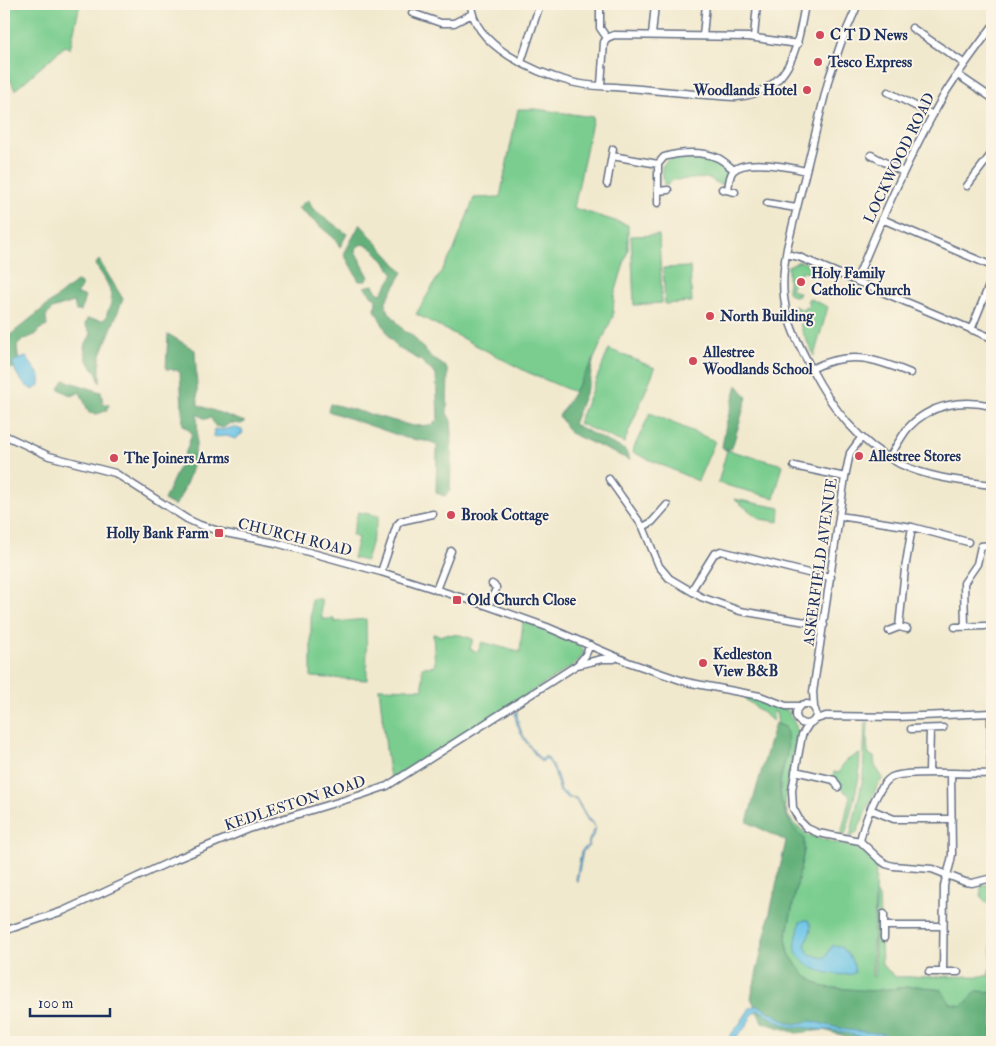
<svg xmlns="http://www.w3.org/2000/svg" width="996" height="1046" viewBox="0 0 996 1046" font-family="'IM FELL Double Pica',serif">
<style>
.green{fill:#7acd8f;stroke:#4a7e76}
.forest{fill:#63b07a;stroke:#3f706c}
.water{fill:#6ac4e7;stroke:#427aa2}
.lines{fill:none;stroke-linecap:round;stroke-linejoin:round}
.minor-casing{stroke:#667085;stroke-width:9}
.minor{stroke:#fff;stroke-width:6}
.poi-dot{fill:#d1495b;stroke:#fcf5e5;stroke-width:2}
.labels{text-anchor:middle;stroke-width:4;stroke-linejoin:round;paint-order:stroke}
.poi-label{font-size:15px;font-weight:bold;fill:#1b2f5e;stroke:#fcf5e5;text-anchor:start}
.street-label{font-size:15px;fill:#1b2f5e;stroke:#fcf5e5}
</style>
<rect width="100%" height="100%" fill="#fcf5e5"/>
<filter id="ink" filterUnits="userSpaceOnUse"><feTurbulence type="fractalNoise" baseFrequency=".02" numOctaves="2"/><feDisplacementMap in="SourceGraphic" scale="10" xChannelSelector="R" yChannelSelector="G"/><feConvolveMatrix kernelMatrix="1 2 1 2 8 2 1 2 1" color-interpolation-filters="sRGB"/></filter>
<filter id="wash" filterUnits="userSpaceOnUse"><feTurbulence type="fractalNoise" baseFrequency=".0096" numOctaves="4" result="noise"/><feDisplacementMap in="SourceGraphic" scale="20" xChannelSelector="R" yChannelSelector="G"/><feGaussianBlur stdDeviation="1.12" result="paint"/><feColorMatrix in="noise" values="0 0 0 0 0 0 0 0 0 0 0 0 0 0 0 0 0 1.4 0 .05"/><feComposite in="paint" operator="in"/></filter>
<g filter="url(#wash)">
<rect width="100%" height="100%" fill="#f1e9cd"/>
<path class="green" d="M4 4H13L18 8 21 4H80L70 49 65 46 15 90 4 67Z
M518 109H536L593 117 574 208 628 225V250L614 297 613 316 593 361 574 392 527 372 416 314 454 250 474 198 500 197Z
M693 157C710 158 715 159 728 171L724 184 720 185 709 178 672 180 667 186 664 184 662 167C668 155 682 157 693 157Z
M659 235 662 303 634 305 631 236Z
M800 261 817 268 814 275 802 271 800 275 797 274 791 289 799 293 797 297 791 295 788 292V266Z
M690 267 692 302 665 304 663 268Z
M809 298 828 307 814 356 802 331 794 306 804 310 805 306 808 307 810 304 807 302Z
M609 349 655 368 624 443 578 423Z
M650 413 715 441 698 481 632 452Z
M727 450 783 465 774 498 718 483Z
M734 499 780 508 779 522 760 519Z
M358 512 379 516 366 561 353 558 358 538 352 535Z
M311 599H321L322 619H334V622L366 619 367 680 311 677Z
M523 621 577 643C587 650 584 654 577 663L391 781 388 766 379 688 423 689 422 667 435 666 433 634 443 636 444 634 460 635 473 639 470 649 478 652 482 642 520 652Z
M745 696 768 702 770 705 787 710 796 726 797 732 786 788 785 805 788 816 795 825 808 835 862 850 879 865 876 870 872 976 874 977 876 894 879 896 882 965 896 977 988 976 991 965 992 908 981 897V886L992 884V992L977 991 963 1006 951 1005 941 990 917 986 871 991 823 987 804 975 789 954 786 938 804 851V839L795 832 781 801 780 782 787 754 785 727 778 724 776 712H773V721L745 699Z
M865 722H868L867 740 868 754 874 757 875 766 883 778 877 786 857 832 850 837 863 778Z
M860 754 859 778 845 836 841 835 850 796 843 790 833 776 834 772 839 773C843 761 849 758 860 754Z"/>
<path class="forest" d="M309 200 312 208 347 234 340 247 334 238 298 208 303 203Z
M360 224 403 272 386 301V308L405 332 411 334 431 357 446 367 448 373 447 413 451 421 452 434 450 490 445 496 436 493 437 445 431 442 406 438 328 411 330 404 336 405 413 426 432 425 438 419 436 375 420 360 398 348 390 338 375 310 376 300 364 287 373 285 377 292 381 294 394 274C387 265 364 230 355 251L369 277 366 281H359L344 254Z
M99 260 123 299 100 357V383L96 372 87 360 84 347 91 334 85 325 87 319 103 320 106 318C107 312 110 307 111 303 113 289 103 275 95 265Z
M77 281 81 284V287L77 294 85 296 81 311H76L74 302 52 309 46 316 47 326 38 330 37 334 23 340 17 346 19 364 14 368H6L7 361 4 354V340Z
M168 334 195 350 198 405 245 422 241 424 230 423 223 428 215 426 211 418 205 419 197 414C199 446 192 478 175 506L164 500 187 449 192 433 183 425 180 372 176 370 166 369Z
M593 361 589 383 573 424 625 450 630 460 570 433 559 416Z
M64 380 101 392 103 403 109 405 106 411 97 414 89 413 80 392 72 396 59 389Z
M737 385 747 397 732 448 725 450 722 447 726 424Z
M775 723 785 727C792 745 784 762 780 780 777 799 789 828 804 838V851L786 938 789 954 804 975 823 987 871 991 917 986 941 990 951 1004 963 1006 977 991 992 992V1042H873L860 1041 824 1030 796 1033 762 1022 751 998 786 841 747 822Z"/>
<path class="water" d="M26 357 40 376V385L33 390C23 385 15 374 13 363L16 360Z
M234 427 242 430 243 433 235 439 227 436 213 437 214 429 222 430Z
M517 712C517 730 529 746 541 760L546 756C554 766 559 778 560 790L570 797 576 798 589 820 592 821C601 835 590 833 589 846L583 851 577 882 576 879 581 852 584 848 588 846 589 840 595 828 591 822 588 821 575 798H568L559 791C557 780 554 766 546 758L542 762 540 761C529 746 516 732 515 713Z
M805 920H808C815 930 807 936 805 946L809 954 823 958 826 957 832 946H840C849 955 854 961 855 973 838 978 806 971 797 953 793 945 799 931 800 922Z
M758 1005 789 1023 795 1024 811 1021 847 1030 885 1034 890 1040 906 1037 918 1040C929 1036 935 1038 945 1042L927 1041 925 1042H887L876 1036 863 1037 831 1030H820L802 1027 793 1028 776 1021 759 1010C749 1014 750 1023 743 1030 739 1034 735 1037 732 1042H725L741 1022 750 1008Z"/>
</g>
<g filter="url(#ink)">
<g class="lines">
<defs>
<path id="minor" d="M471 4C473 46 536 73 571 82 589 87 610 86 628 88 664 91 700 95 736 97 791 92 797 49 805 4
M600 4V28L607 38
M858 4 841 43 829 78 787 248C784 264 782 280 784 297 787 323 799 345 811 368 832 408 858 443 900 464 929 478 961 481 992 485
M989 4 992 6
M412 13 441 23H454L472 14
M912 28 965 64
M652 35 655 4
M703 36 706 4
M754 37 757 4
M521 62 540 4
M958 75 992 98
M601 85 604 42 607 38 614 35 748 37 798 44
M888 92 933 115
M871 155 903 172
M612 156 658 164
M607 184 613 149
M967 186 992 153
M722 189 735 192
M728 190C729 184 729 176 733 171 745 158 790 167 806 171
M658 191 668 190
M658 203V164L664 157C680 152 703 151 718 158 724 161 729 166 734 170
M767 203 796 208
M882 219 992 266
M786 254 799 257 992 338
M856 281C882 218 909 155 944 95 958 72 976 49 992 27
M971 330 992 278
M811 369C848 350 874 358 910 373
M4 435 49 456 115 473 187 519 200 525 225 533 276 543 381 572 488 606 547 627 628 662 686 682 760 696 786 706H800
M889 458C895 448 901 437 908 428 930 404 962 399 992 406
M794 466 845 477
M609 479 643 527 659 566 669 578 701 597 740 611 824 625
M839 516 912 527 968 542
M643 527 652 522 667 505
M381 572 397 525 401 521 433 514
M436 590 451 551
M691 591 714 554 721 551 808 573 831 577
M488 606 496 589V587L492 584
M899 627 907 629
M955 627 985 626
M965 627 964 583 977 564 981 546 992 545
M889 631 899 627 905 569 912 527
M578 664 585 656 590 645
M796 714a10 10 0 1 1 20 0a10 10 0 1 1-20 0Z
M814 707 813 692 845 477 850 453 861 438
M991 713V774
M814 720 826 716 897 717 992 713
M809 724 802 735 792 790 793 808 800 821 807 828 818 833 860 841 879 859 886 864 893 866 932 869 965 882 972 883 992 878
M911 729 943 728
M795 771 834 780 838 787
M929 773 930 729
M872 810 894 819H952
M860 841C863 826 878 784 892 777 905 770 974 774 992 774
M884 926H942
M4 931 63 911 174 860 249 829 361 795 387 786 577 665 602 659H614
M884 938V914
M929 972H958
M943 972 944 886C946 875 951 866 952 854L951 774"/>
</defs>
<use href="#minor" class="minor-casing"/>
<use href="#minor" class="minor"/>
</g>
</g>
<g class="poi-dot">
<circle cx="820" cy="35" r="5"/>
<circle cx="818" cy="62" r="5"/>
<circle cx="807" cy="90" r="5"/>
<circle cx="801" cy="282" r="5"/>
<circle cx="710" cy="316" r="5"/>
<circle cx="693" cy="361" r="5"/>
<circle cx="859" cy="456" r="5"/>
<circle cx="114" cy="458" r="5"/>
<circle cx="451" cy="515" r="5"/>
<rect x="214" y="528" width="10" height="10" rx="2.5"/>
<rect x="452" y="595" width="10" height="10" rx="2.5"/>
<circle cx="703" cy="663" r="5"/>
</g>
<g class="labels">
<g class="poi-label">
<text x="830" y="40">C T D News</text>
<text x="828" y="67">Tesco Express</text>
<text x="797" y="95" text-anchor="end">Woodlands Hotel</text>
<text x="811" y="278">Holy Family<tspan x="811" dy="17">Catholic Church</tspan></text>
<text x="720" y="321">North Building</text>
<text x="703" y="357">Allestree<tspan x="703" dy="17">Woodlands School</tspan></text>
<text x="869" y="461">Allestree Stores</text>
<text x="124" y="463">The Joiners Arms</text>
<text x="461" y="520">Brook Cottage</text>
<text x="209" y="538" text-anchor="end">Holly Bank Farm</text>
<text x="467" y="605">Old Church Close</text>
<text x="713" y="659">Kedleston<tspan x="713" dy="17">View B&amp;B</tspan></text>
</g>
<g class="street-label">
<text transform="translate(899 158) rotate(-64)" y="5">LOCKWOOD ROAD</text>
<text transform="translate(295 537) rotate(14)" y="5">CHURCH ROAD</text>
<text transform="translate(820 562) rotate(-82)" y="5">ASKERFIELD AVENUE</text>
<text transform="translate(295 803) rotate(-18)" y="5">KEDLESTON ROAD</text>
</g>
</g>
<rect width="996" height="1046" fill="none" stroke="#fcf5e5" stroke-width="20"/>
<path d="M30 1008v8h80v-8" fill="none" stroke="#1b2f5e" stroke-width="2.5"/>
<text x="38" y="1008" font-size="15" fill="#1b2f5e" stroke="#fcf5e5" stroke-width="4" paint-order="stroke">100 m</text>
</svg>
